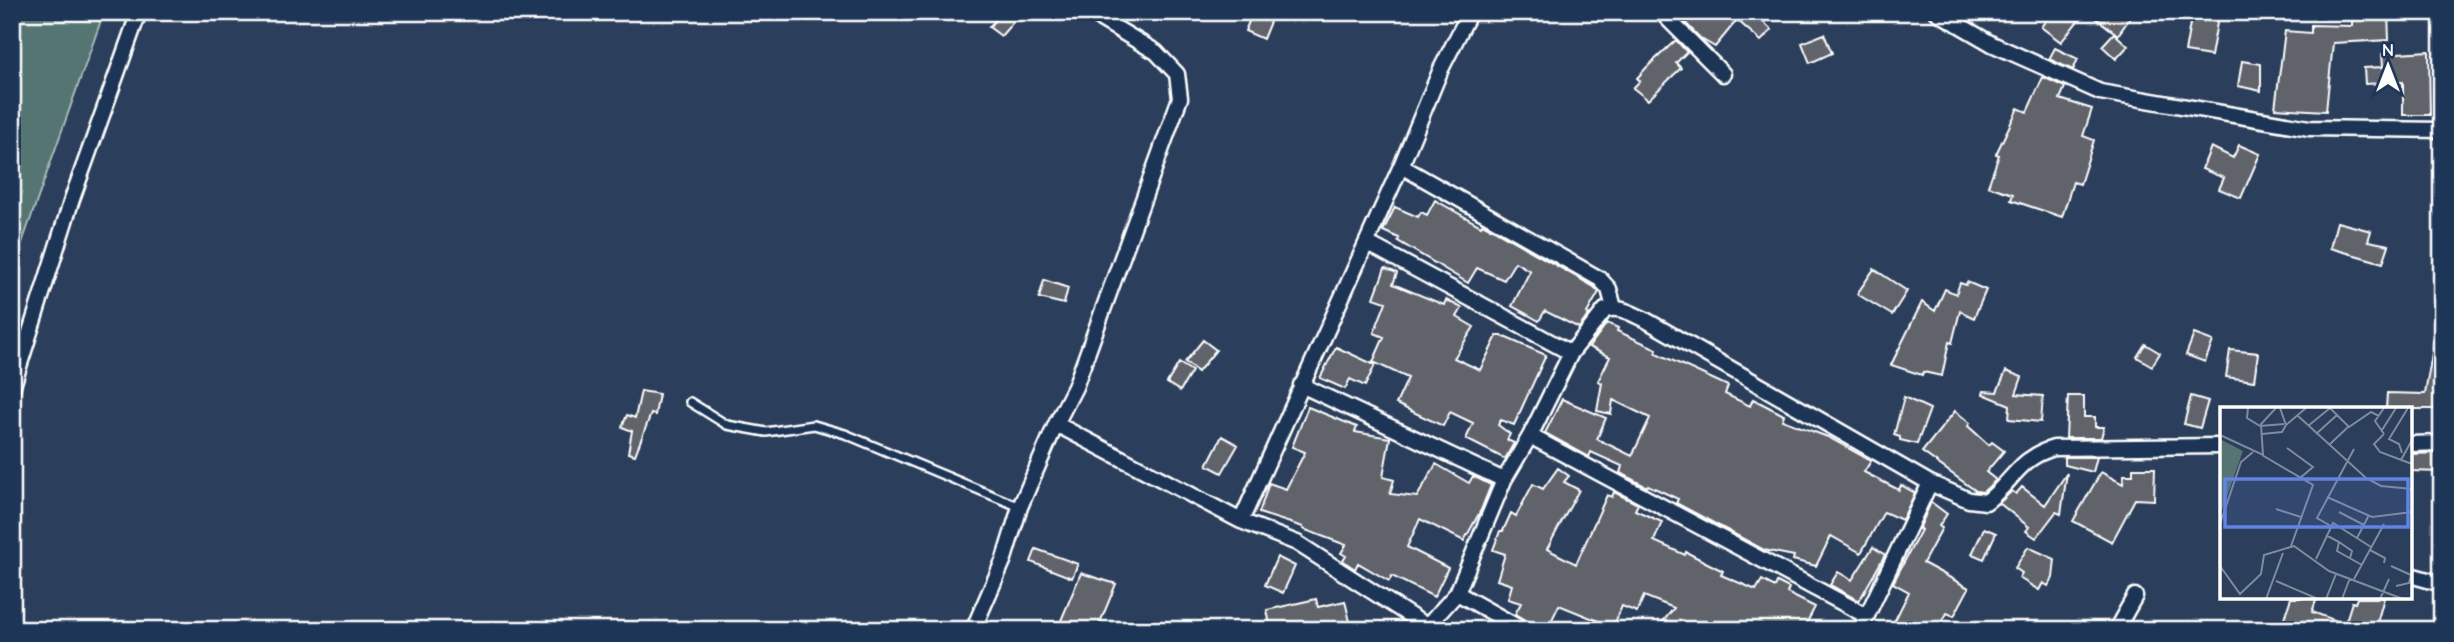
<svg xmlns="http://www.w3.org/2000/svg" width="2454" height="642" viewBox="0 0 2454 642" font-family="'Comic Neue',sans-serif">
<style>
.green{fill:#557472;stroke:#aabab8;stroke-width:2}
.building{fill:#61646b;stroke:#fff;stroke-width:2}
.lines{fill:none;stroke-linecap:round;stroke-linejoin:round}
.service-casing{stroke:#fff;stroke-width:12}
.minor-casing{stroke:#fff;stroke-width:19}
.service{stroke:#1d3557;stroke-width:7}
.minor{stroke:#1d3557;stroke-width:14}
.inset-road{fill:none;stroke:#808b9d;stroke-width:2}
.view{fill:#6183e4;fill-opacity:0.15;stroke:#6183e4;stroke-width:3.5}
.inset-edge{fill:none;stroke:#fff;stroke-width:3.5}
</style>
<rect width="100%" height="100%" fill="#2b3e5b"/>
<filter id="ink" filterUnits="userSpaceOnUse"><feTurbulence type="fractalNoise" baseFrequency=".0143" numOctaves="2"/><feDisplacementMap in="SourceGraphic" scale="14" xChannelSelector="R" yChannelSelector="G"/><feConvolveMatrix kernelMatrix="1 2 1 2 8 2 1 2 1" color-interpolation-filters="sRGB"/></filter>
<g filter="url(#ink)">
<path class="green" d="M12 12H104L12 271Z"/>
<path class="building" d="M1002 12H1006L1015 20 1001 36 989 27Z
M1253 12H1274L1263 39 1245 31Z
M1675 12H1752L1772 30 1761 41 1737 20 1715 47 1701 39Z
M2052 12H2085L2061 42 2041 27Z
M2088 12H2134L2118 35Z
M2192 12H2219L2211 56 2185 52Z
M2352 12H2388L2389 40 2333 43 2326 111 2275 108 2285 31 2311 33V25L2352 26Z
M2114 33 2128 46 2116 59 2102 46Z
M1824 34 1832 53 1810 63 1802 43Z
M1676 40 1687 52 1676 63 1681 68 1648 100 1633 88 1640 81 1637 78 1647 67Z
M2055 48 2078 59 2073 70 2049 59Z
M2429 51 2430 115H2403V82L2365 84 2364 68 2383 67 2382 54Z
M2242 61 2261 64V91L2238 86Z
M2043 77 2065 87 2060 99 2092 109 2083 136 2094 140 2080 184 2073 182 2062 217 2011 200 2013 194 1988 186 1999 155 1996 154 2018 108 2027 112Z
M2239 145 2260 154 2241 198 2219 189 2224 178 2202 169 2211 147 2233 158Z
M1435 200 1481 226 1482 224 1494 230 1594 287 1599 292 1587 313 1589 314 1579 328 1545 311 1539 321 1512 306 1530 271 1515 262 1504 280 1477 268 1468 283 1398 241 1399 238 1383 231 1395 207 1418 217 1421 212 1427 215Z
M2337 222 2371 231 2368 241 2389 245 2383 263 2330 248Z
M1385 268 1397 273 1393 284 1444 305 1446 300 1462 308 1457 317 1474 327 1454 358 1480 370 1497 336H1502L1546 355 1514 425 1501 420 1498 425 1510 434 1507 440 1514 443 1505 459 1466 439 1473 423 1450 412 1443 426 1396 404 1408 378 1373 362 1384 337 1374 333 1386 302 1374 298Z
M1874 269 1907 291 1892 315 1857 294Z
M1044 280 1068 288 1064 304 1039 298Z
M1967 282 1986 290 1974 318 1960 311 1952 343 1949 342 1942 376 1923 372 1922 375 1891 365 1922 302 1935 311 1945 289 1956 294 1960 283 1966 285Z
M1607 323 1618 328 1617 331 1657 349 1656 353 1728 386 1725 394 1750 406 1753 399 1784 415 1782 420 1828 437 1871 461 1864 472 1899 490 1901 485 1915 493 1902 520 1884 512 1861 553 1831 536 1816 566 1793 560 1794 556 1764 550 1676 503 1678 499 1648 485 1647 487 1620 473 1622 466 1591 452 1589 457 1545 433 1562 399 1606 418 1597 439 1632 456 1650 418 1613 400 1611 414 1597 411 1602 383 1598 381 1610 357 1589 347Z
M2194 334 2213 341 2205 362 2186 355Z
M1203 340 1216 350 1198 372 1185 362Z
M2434 342H2442L2441 409H2386L2387 393 2425 394Z
M2145 344 2160 353 2152 366 2137 357Z
M1336 347 1375 365 1365 386 1350 379 1345 389 1320 378Z
M2230 350 2258 353 2254 381 2226 377Z
M1179 363 1192 371 1180 391 1167 383Z
M2006 371 2022 377 2016 394 2043 396 2041 422 2009 419 2010 405 1983 394 1984 391 1997 392Z
M641 391 659 394 655 415 651 414 635 455 628 453 632 431 622 427 627 415 635 418Z
M2068 396H2084V417H2095V427H2104L2101 438H2066Z
M2191 396 2208 401 2200 428 2184 424Z
M1904 397 1930 409 1917 444 1900 440V437L1894 435Z
M1308 407 1357 427 1355 432 1390 438 1383 477 1394 480 1390 494 1417 497 1436 464 1469 483 1473 476 1491 485 1481 510 1464 541 1420 519 1407 547 1448 568 1434 597 1392 576 1389 581 1358 563 1355 569 1343 561 1346 556 1341 553 1346 545 1303 529V527L1259 513 1269 483 1286 489 1305 452 1292 447Z
M1955 411 1970 423 1968 426 1989 445 1992 442 2004 451 1986 472 1996 480 1983 492 1976 491 1922 452Z
M1222 436 1238 445 1222 473 1207 465Z
M2442 453V472L2410 471V454Z
M2065 457H2097L2093 472 2065 465Z
M1558 468 1569 476 1564 482 1579 490 1547 549 1576 564 1607 495 1612 497 1614 492 1638 504 1635 510 1662 522 1654 541 1685 555 1686 552 1723 571 1721 575 1756 590 1762 580 1775 587 1777 582 1789 588 1787 593 1815 607 1803 630H1714L1698 623 1695 630H1656L1674 608 1644 596 1637 612 1622 606 1613 627 1559 605 1547 630H1533L1528 622 1515 614 1521 603 1508 599 1512 585 1497 580 1505 554 1493 550 1500 531H1503L1511 513 1516 516 1533 484 1543 489Z
M2133 468H2155L2154 500 2135 499 2112 542 2073 521 2101 472 2123 484 2124 475H2133Z
M2067 473 2061 514 2056 512 2036 538 2026 531 2029 527 1999 503 2012 491 2016 494 2022 487 2045 505Z
M1931 502 1947 514 1939 526 1942 528 1923 563 1969 588 1954 616 1947 613 1938 630H1908L1894 622 1909 592 1893 583 1921 530 1919 529Z
M1984 528 1996 533 1984 559 1972 554Z
M1873 547 1885 555 1859 601 1830 585 1838 572 1852 580Z
M2028 547 2055 559 2053 578 2048 586 2043 583 2039 590 2019 578 2022 573 2015 568Z
M1036 549 1078 564 1072 578 1031 562Z
M1277 557 1295 566 1283 593 1265 585Z
M1081 573 1116 584 1097 630H1057Z
M2291 598H2317L2312 612 2345 624 2352 602 2355 603 2357 598H2384L2375 630H2280Z
M1316 599 1318 607 1345 601 1352 630H1271L1267 610Z"/>
<g class="lines">
<defs>
<path id="service" d="M690 402 727 425 766 432 814 425 845 434 1020 507"/>
<path id="minor" d="M1661 12 1723 74
M1937 12 1992 44 2100 92 2309 128 2442 130
M1401 166 1600 279 1609 289 1614 308
M1367 243 1571 353 1605 310C1620 306 1630 313 1644 319L1930 483 1969 500 1986 502C2014 481 2018 458 2054 448L2221 446
M1301 385 1504 480
M12 389 72 199 139 12
M1056 424 1241 521
M1530 436 1867 616
M2410 444 2442 443
M2410 575 2442 584
M1457 593 1504 480 1530 436 1571 353
M1426 626 1297 543 1241 521 1401 166 1441 69 1470 12
M973 630 1004 559 1020 507 1056 424 1075 387 1180 98 1177 74 1156 52 1089 12
M1424 630 1457 593 1523 630
M1860 630 1930 483
M2116 630 2135 596"/>
</defs>
<use href="#service" class="service-casing"/>
<use href="#minor" class="minor-casing"/>
<use href="#service" class="service"/>
<use href="#minor" class="minor"/>
</g>
</g>
<g transform="translate(2220 407)">
<rect width="192" height="192" fill="#2b3e5b"/>
<path d="M0 32 23 44 0 109Z" fill="#557472"/>
<path class="inset-road" d="M28 1 27 11 40 19 64 17M60 1 66 18 86 1M110 1 129 20 151 5 159 9M77 8 146 71 161 79 192 82M88 19 110 1M162 23 176 1M42 27 62 25 66 18M96 27 117 8M164 27 154 37 160 45 192 57M164 27 155 14 164 1M0 28 43 48 41 17 56 1M109 38 128 20M67 41 93 60 80 71M182 46 179 37 169 32 188 1M42 48 93 78 71 139M181 53 192 33M107 90 152 110 192 105M56 102 81 110M119 105 144 118M0 117 21 55 33 45M111 119 97 111 134 42M106 128 119 135 117 144 142 158M137 131 149 108M119 135 132 144 130 151M150 143 165 151 164 156M96 152 113 116 151 140M0 159 20 187 41 167 44 148 74 139 109 164 183 192M171 159 191 168 192 164M134 172 164 117M56 174 98 192M176 179 189 176 191 168M46 192 63 146M106 192 116 167M122 192 130 171M160 192 169 172"/>
<path class="view" d="M5 72H188V120H5Z"/>
<rect width="192" height="192" class="inset-edge"/>
</g>
<rect width="2454" height="642" fill="none" stroke="#1d3557" stroke-width="42"/>
<rect x="21" y="21" width="2412" height="600" fill="none" stroke="#fff" stroke-width="2.5" filter="url(#ink)"/>
<g transform="translate(2388 66)" stroke="#1d3557" stroke-width="5" paint-order="stroke">
<path d="M0-5L12 26L0 18L-12 26Z" fill="#ffffff"/>
<text y="-10" font-size="19" font-weight="bold" text-anchor="middle" fill="#ffffff">N</text>
</g>
</svg>
